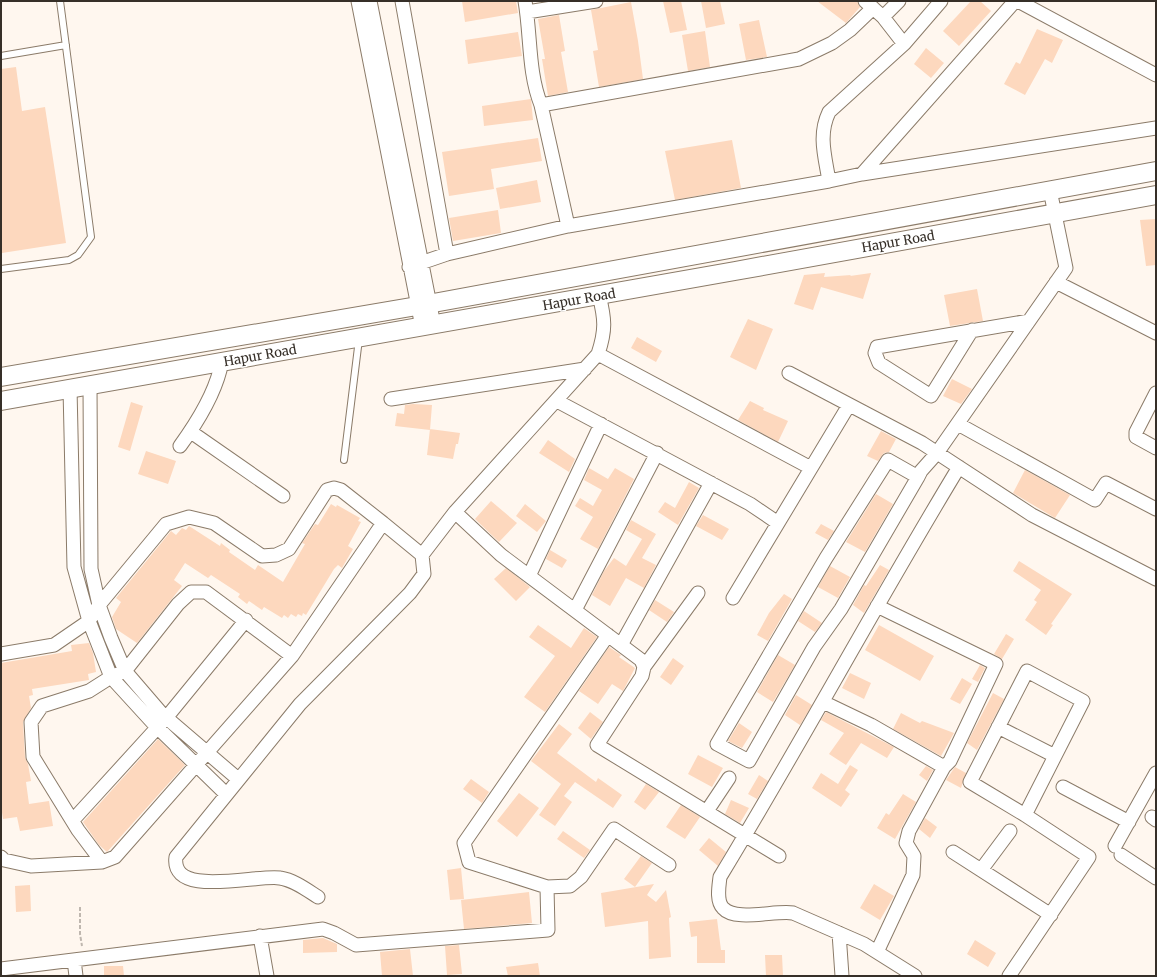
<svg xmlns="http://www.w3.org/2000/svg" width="1157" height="977" viewBox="0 0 1157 977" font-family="Merriweather,serif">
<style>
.building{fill:#fdd8be}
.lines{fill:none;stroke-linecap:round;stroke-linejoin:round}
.lane-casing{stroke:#8b7b69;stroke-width:8}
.street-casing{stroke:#8b7b69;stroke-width:15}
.secondary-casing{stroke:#8b7b69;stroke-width:20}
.path{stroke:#bfb7af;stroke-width:2;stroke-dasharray:4 2;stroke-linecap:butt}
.lane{stroke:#fff;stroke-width:6}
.street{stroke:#fff;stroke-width:13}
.secondary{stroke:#fff;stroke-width:18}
.labels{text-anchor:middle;stroke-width:3;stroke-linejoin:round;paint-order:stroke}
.street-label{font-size:13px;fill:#362f28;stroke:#fff}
</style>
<rect width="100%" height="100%" fill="#fff7ef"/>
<path class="building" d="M462 1H516L518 13 465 22Z
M663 1H681L687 30 670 33Z
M701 1H720L725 24 706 28Z
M817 1H857L860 7 846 23Z
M971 1H980L991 11 959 46 943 31Z
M631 2 638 41 643 79 599 87 593 51 598 50 591 10Z
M559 15 565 51 561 52 568 92 548 96 542 59H545L538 19Z
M759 20 767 57 746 60 739 24Z
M1037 29 1063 40 1052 63 1045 59 1025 95 1004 84 1016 62 1020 64Z
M705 31 710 67 688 71 682 35Z
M518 32 522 56 468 64 465 40Z
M926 48 944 63 931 78 914 64Z
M16 67 22 111 45 107 66 243 2 253 1 69Z
M531 99 533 120 484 126 482 106Z
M538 138 542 161 491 169 494 189 449 196 442 152Z
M732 140 741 188 675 200 665 151Z
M537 180 541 202 500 209 496 188Z
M498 210 501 233 453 241 449 218Z
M1156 219V265L1146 266 1140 220Z
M825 273 824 277 851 275 850 276 871 273 863 299 821 287 813 310 794 304 804 275Z
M977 289 983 321 950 326 944 295Z
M748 319 773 329 756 370 730 357Z
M637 337 662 351 656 362 631 348Z
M952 379 972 389 961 404 943 396Z
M750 401 764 408 763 410 788 421 778 442 738 420Z
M131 402 143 406 130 451 118 447Z
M413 404 432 405 430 430 395 426 397 413 404 414 405 405Z
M430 429 460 433 458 444H456L453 459 427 455Z
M881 431 896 439 889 452 884 453 878 461 867 456Z
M548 440 575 459 569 472 539 453Z
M146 451 176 461 168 484 138 474Z
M589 468 608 479 615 468 634 479 598 549 580 539 593 517 575 506 580 498 593 506 602 490 584 480Z
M1025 470 1070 495 1055 518 1013 493Z
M689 482 699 488 678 525 658 512 665 502 675 508Z
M876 494 893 504 865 552 846 542Z
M491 501 517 523 499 542 475 519Z
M331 504 336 507 337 505 360 518 358 521 361 522 348 546 353 549 342 568 338 565 334 569 306 615 303 613 302 616 298 614 296 617 291 614 288 618 284 615 282 618 264 607 262 610 249 601 247 604 238 597 240 594 211 575 208 578 185 563 174 580 182 586 137 643 116 629 112 617 121 602 116 598 171 531 176 535 182 528 186 530 189 526 220 546 221 543 230 550 229 552 255 570 258 565 283 582 305 544 302 543 315 524 318 525Z
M525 504 546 521 537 532 516 516Z
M703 515 729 529 722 540 696 526Z
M631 520 656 534 642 558 656 565 644 588 626 578 610 606 592 595 604 571 614 558 626 566 642 539 626 530Z
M821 524 834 531 828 540 815 533Z
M550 550 567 560 562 568 546 559Z
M1019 561 1072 594 1051 624 1053 625 1046 635 1025 620 1037 602 1034 600 1041 590 1013 571Z
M880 565 889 570 864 613 853 605 864 585 866 586Z
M830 566 850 577 838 598 818 587Z
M506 568 530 587 516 601 494 579Z
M784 594 792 599 768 641 757 635 769 613Z
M655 600 674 612 667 622 649 610Z
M804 611 822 623 815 632 798 621Z
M538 625 571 648 584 628 597 637 545 712 524 697 555 656 529 637Z
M879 625 934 656 920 681 865 650Z
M1006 634 1014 639 1002 659 994 654Z
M89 643 93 653 96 672 88 674 89 680 32 689 33 695 29 696 31 708 23 722 25 757 28 764 31 781 26 782 29 804 49 801 53 826 20 831 17 817 3 819 1 806V663L72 651 71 645Z
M609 647 621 655 619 657 635 668 623 691 612 684 598 704 579 691Z
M778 655 795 665 773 702 757 692Z
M673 658 684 666 671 685 660 677Z
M980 665 985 668 978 682 972 679Z
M850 673 871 683 864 699 842 688Z
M962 678 972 684 960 704 950 699Z
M993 693 1004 699 977 750 967 743Z
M796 695 812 705 800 725 785 715Z
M590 712 603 722 591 739 578 728Z
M826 712 894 747 887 758 861 743 846 765 829 754 844 733 821 720Z
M901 713 920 723 922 721 954 733 941 756 893 729Z
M739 723 752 732 742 748 728 741Z
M559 724 572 734 557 753 596 782 598 778 622 795 613 808 575 782 564 796 572 802 555 826 539 815 561 784 531 761Z
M158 739 185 765 107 852 99 845 83 822Z
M698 755 723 768 712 787 688 774Z
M850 765 858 770 845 790 850 794 841 807 812 788 821 773 838 784Z
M926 766 933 770 927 781 919 775Z
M955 767 966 773 961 788 946 780Z
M759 775 768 781 757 799 748 794Z
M471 779 489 792 482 803 463 789Z
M646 784 659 792 645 810 634 802Z
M519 793 539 808 517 837 497 821Z
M903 794 916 802 895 839 877 828 886 813 889 815Z
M731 800 749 808 740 823 725 814Z
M681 805 700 817 685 839 666 827Z
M925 818 937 827 930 838 919 829Z
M563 831 590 850 584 858 557 839Z
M709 838 726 852 718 866 699 850Z
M641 856 652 863 635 887 624 879Z
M461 868 464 899 450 900 447 870Z
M654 884 647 895 656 902 666 890 671 917 669 918 671 957 649 959 648 921 605 927 601 893Z
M874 884 894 896 880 920 860 908Z
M30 885 31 911 16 912 15 886Z
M529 892 532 923 464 929 461 900Z
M717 919 721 950H725V963H697V936L691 937 689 922Z
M323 938 337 944V952L303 953V940Z
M975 940 996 953 988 967 967 954Z
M459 945 462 974 447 975 445 946Z
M410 949 413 976H382L380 952Z
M765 955H782L783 976H766Z
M538 963 540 976H508L506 967Z
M104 966H123L124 976H104Z"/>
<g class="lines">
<defs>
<path id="lane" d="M1 56 66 45
M1 269 69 260 78 255 91 237 60 1
M344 460 359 339"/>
<path id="street" d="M358 1 422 327
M370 1 434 325
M402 1 447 254
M525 1C531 36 528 72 541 105L568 226
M1018 1 1156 75
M527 12 596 1
M883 17 899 1
M904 44 941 1
M541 105 799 59 832 43 850 30 873 8 865 1
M862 174 1015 1
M829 181 862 174 1156 128
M409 267 447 254 568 226 829 181C825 156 818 135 829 112L904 44 883 17 873 8
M1056 282 1156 333
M972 330 931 396 879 363 875 353 877 347 1029 321
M598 354 811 468
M789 373 922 443 1032 515 1156 579
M90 385 91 569 99 605 111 638 125 671 162 714 238 779
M70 388 74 567 89 621 111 677 154 724 226 794
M1156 393 1136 432V437L1156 448
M391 399 585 369
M557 401 750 504 778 523
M958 424 1095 500 1106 483 1156 509
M191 432 283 496
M180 446C196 424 213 397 220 370L216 363
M918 477 888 460 826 558 717 744 749 761 814 647 841 609 918 477 921 471 937 453 1066 268 1050 190
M455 512 501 555 641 660 644 667 642 676 597 745 779 856
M422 555 455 512 598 354C606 330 605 319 599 295
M529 576 601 424
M733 598 849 405
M575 610 657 453
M621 645 711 483
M1 654 54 645 89 621 99 605 166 524 189 517 214 523 262 556 276 555 289 549 327 490 334 488 341 490 383 523 292 656 115 857 102 862
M644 667 698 593
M823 702 871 725 944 767
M998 727 1055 756
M1063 787 1129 822
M707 811 729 778
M1152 817 1156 820
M73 820 166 718 246 620
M1115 846 1156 773
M953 852 1051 915
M1121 855 1156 878
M1 857 4 860 31 866 102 862 78 830 33 757 31 722 42 706 89 691 111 677 125 671 178 604 191 592H206L292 656
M981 870 1010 831
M547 887 469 862 464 843 608 635
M318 897C307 890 294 880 280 878 257 874 170 899 176 857L300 704 410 593 424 574 422 555 383 523
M839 933 842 976
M260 936 267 976
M877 952 913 875 914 856 906 843 909 831 944 767 950 761 996 664 877 606
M74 960 76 976
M1 969 323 929 334 933 356 945 548 930 547 887 570 886 581 877 614 829 669 865
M915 976 864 944 793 913C776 910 735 922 723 908 716 901 719 886 720 877 802 742 877 602 959 467
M1009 976 1089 857 1025 815 1083 701 1027 671 970 782 1025 815"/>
<path id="secondary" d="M1 377 417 306 1156 171
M1 401 735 271 1156 195"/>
</defs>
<use href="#lane" class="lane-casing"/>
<use href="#street" class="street-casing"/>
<use href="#secondary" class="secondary-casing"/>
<path class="path" d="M80 907V934L82 946"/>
<use href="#lane" class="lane"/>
<use href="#street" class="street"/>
<use href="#secondary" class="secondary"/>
</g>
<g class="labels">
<g class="street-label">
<text transform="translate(898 241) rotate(-10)" y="5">Hapur Road</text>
<text transform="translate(579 299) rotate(-10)" y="5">Hapur Road</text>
<text transform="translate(260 355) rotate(-10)" y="5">Hapur Road</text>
</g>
</g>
<rect width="1157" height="977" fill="none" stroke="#362f28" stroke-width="4"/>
</svg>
